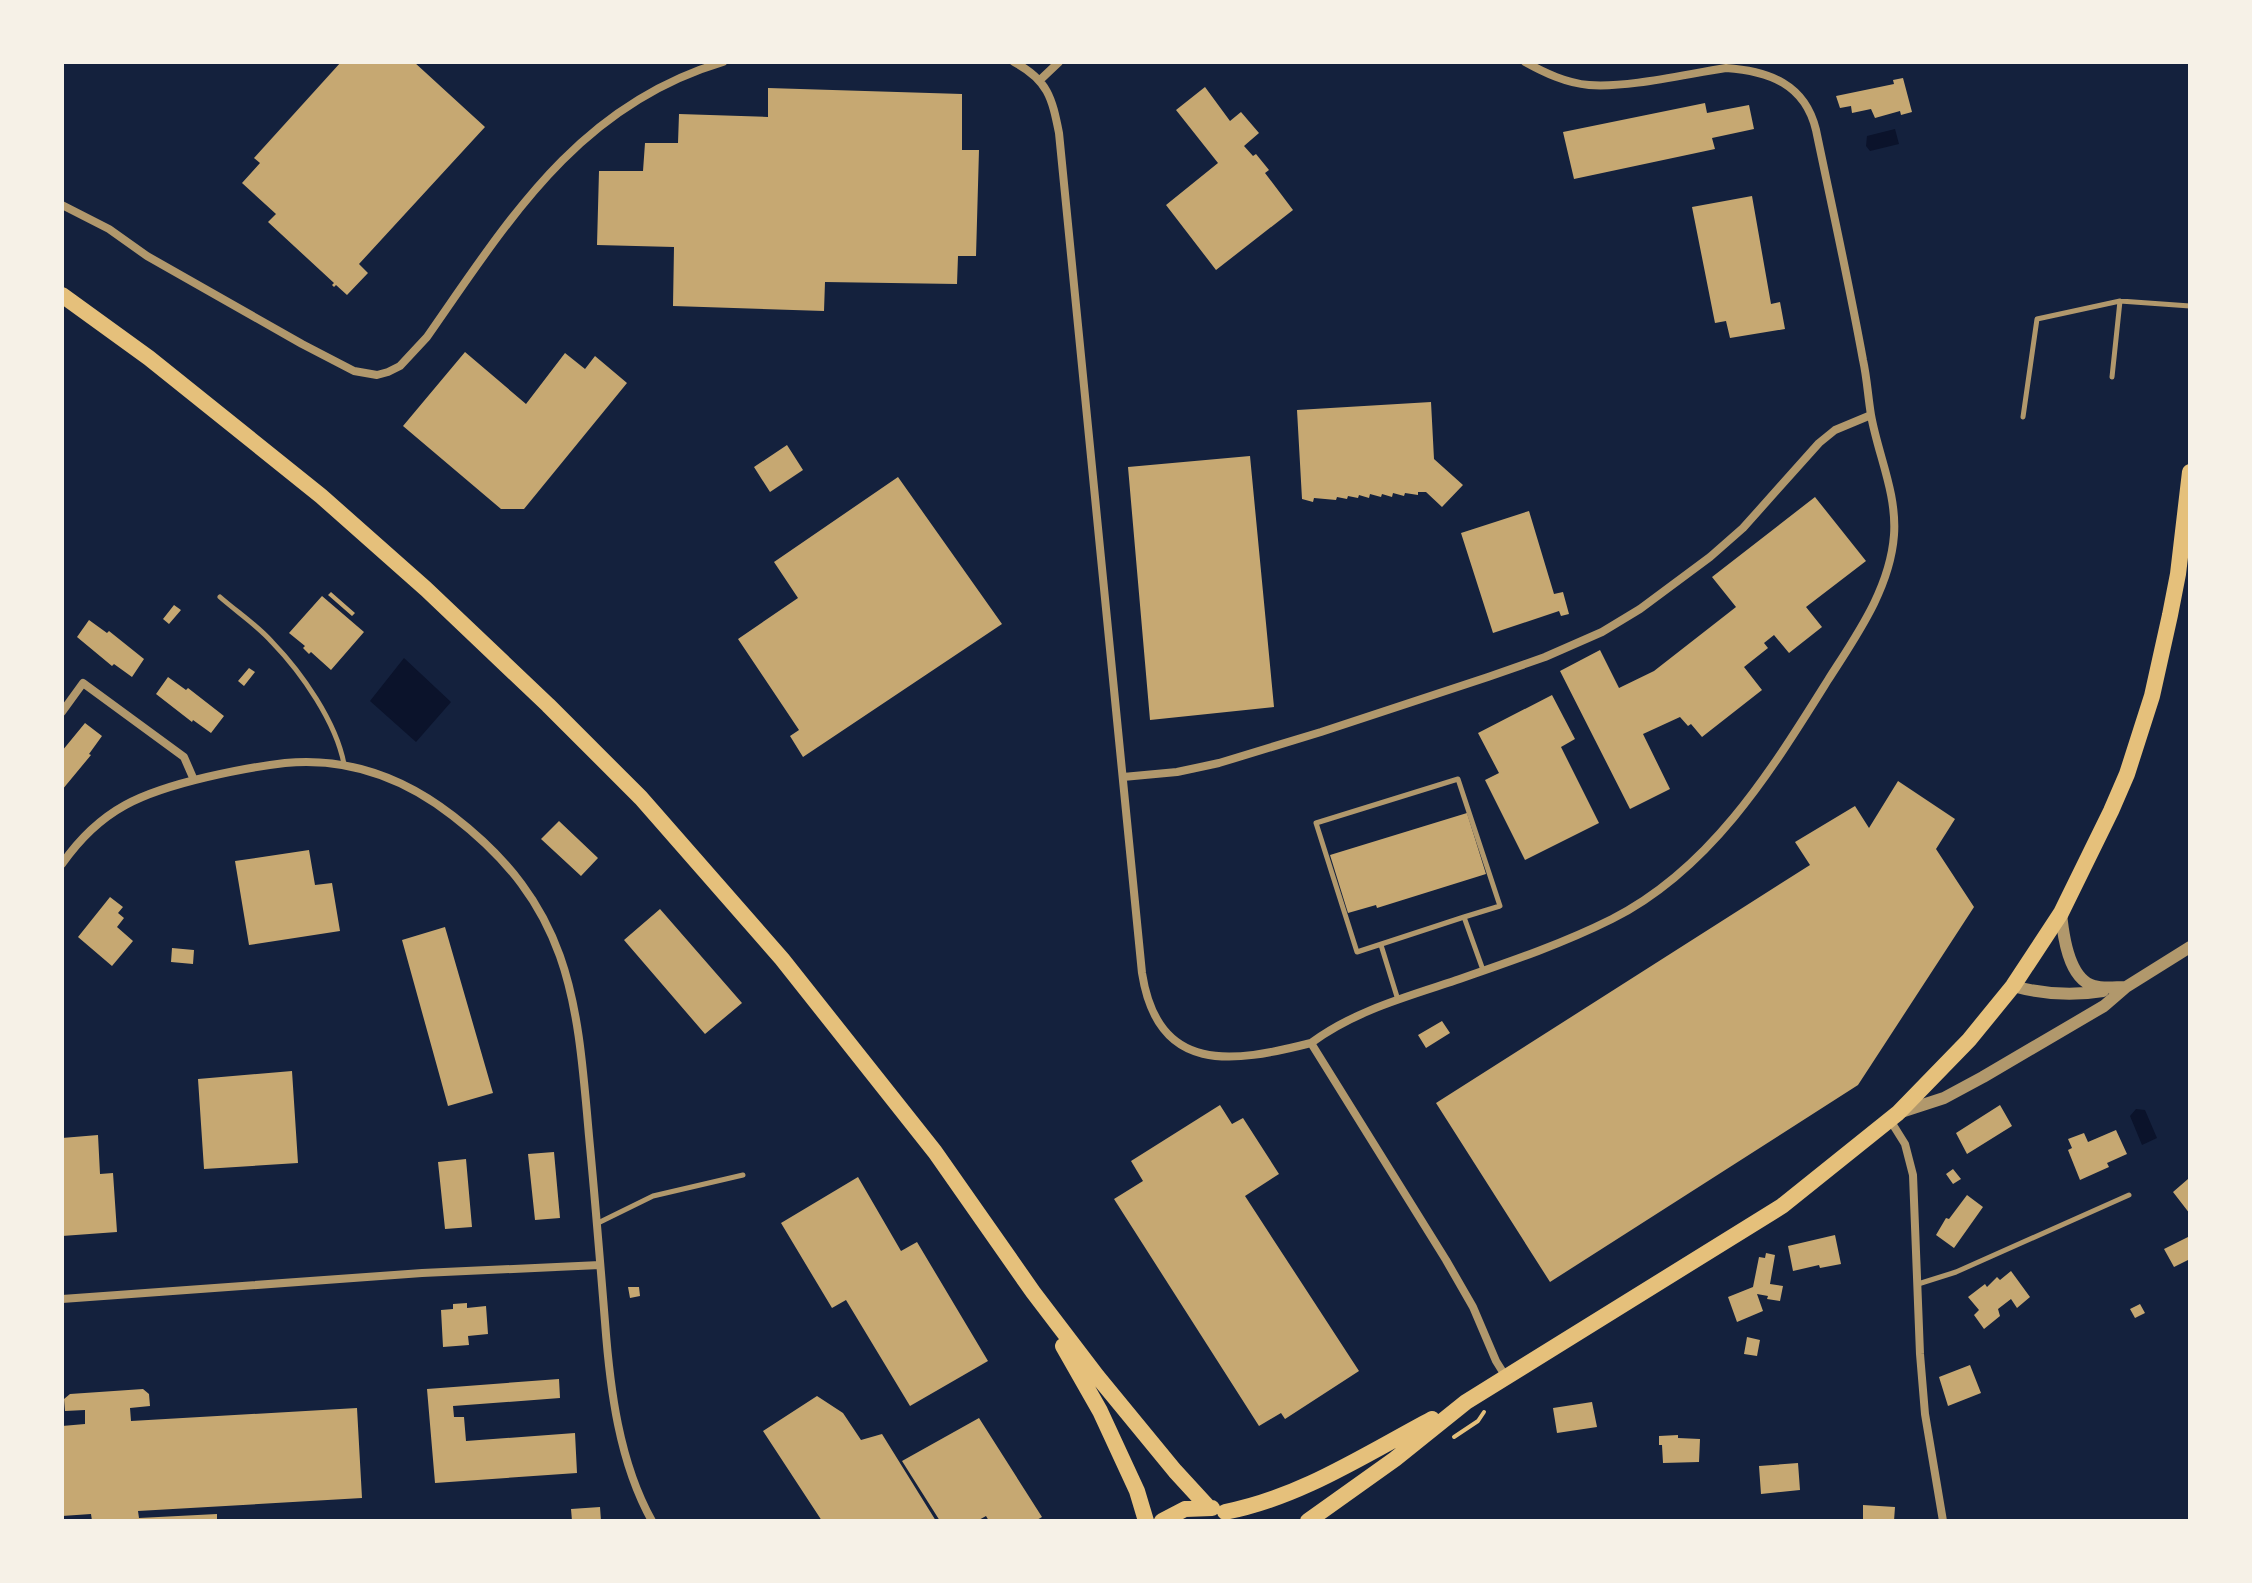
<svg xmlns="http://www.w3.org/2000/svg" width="2252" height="1583" viewBox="0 0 2252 1583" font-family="'Sofia Sans Condensed',sans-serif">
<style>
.water{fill:#0b132b}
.building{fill:#c6a872}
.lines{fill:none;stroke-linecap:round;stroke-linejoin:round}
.path{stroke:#e5c07b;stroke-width:4}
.service{stroke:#b1986c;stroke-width:5}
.minor{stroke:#b1986c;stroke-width:8}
.tertiary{stroke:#b1986c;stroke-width:12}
.primary{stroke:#e5c07b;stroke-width:16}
</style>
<rect width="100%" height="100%" fill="#14213d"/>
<path class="water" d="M1895 129 1899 144 1870 151 1866 146 1867 136Z
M404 658 451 702 416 742 370 701Z
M2136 1109 2145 1110 2157 1138 2142 1145 2130 1116Z"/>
<path class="building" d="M341 62H414L485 127 359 264 368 273 347 295 336 285 334 287 332 285 334 283 268 222 276 214 242 183 260 163 254 158Z
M1903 78 1912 112 1901 115 1900 111 1875 118 1871 109 1852 113 1851 106 1840 108 1836 96 1894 84 1893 80Z
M1205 87 1230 121 1241 112 1259 133 1244 146 1253 156 1256 154 1269 170 1265 173 1293 210 1216 270 1166 205 1218 163 1176 110Z
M768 88 962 94V150H979L976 256H958L957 284 825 282 824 311 673 306 674 247 597 245 599 171H643L645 143H678L679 114 768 117Z
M1705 103 1707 113 1749 105 1754 129 1712 138 1715 149 1574 179 1563 132Z
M1752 196 1771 304 1780 302 1785 329 1730 338 1726 321 1715 323 1692 207Z
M465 352 526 404 565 353 585 369 595 356 627 383 524 509H501L403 426Z
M1431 402 1434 459 1463 485 1442 507 1426 492H1418V495L1405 493 1404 496 1393 493 1392 497 1382 494 1381 497 1370 494 1369 498 1359 495 1358 498 1348 496 1347 499 1337 497 1336 500 1314 498 1313 502 1302 499 1297 410Z
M787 445 803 470 770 492 754 467Z
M1250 456 1274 707 1150 720 1128 467Z
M898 477 1002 624 803 757 790 736 799 730 738 639 798 598 774 562Z
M1815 497 1866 561 1806 607 1822 627 1789 653 1774 635 1764 643 1768 648 1744 667 1762 690 1702 737 1691 724 1688 726 1680 717 1643 734 1670 789 1630 809 1560 671 1600 650 1619 688 1654 671 1736 607 1712 577Z
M1529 511 1554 594 1563 592 1569 614 1561 616 1559 611 1493 633 1461 533Z
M331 592 355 613 352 616 328 595Z
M322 596 364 632 331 670 311 652 309 654 303 648 305 646 289 633Z
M174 605 181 610 169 624 163 619Z
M89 620 107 633 109 631 144 659 132 677 114 664 112 666 77 637Z
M249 668 255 672 244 686 238 681Z
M168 677 186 690 188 688 224 716 211 733 193 720 192 722 156 694Z
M1552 695 1575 739 1561 747 1599 823 1525 860 1485 780 1499 773 1478 733Z
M85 723 102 736 89 754 91 755 62 790V751Z
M1898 781 1955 819 1936 849 1974 907 1858 1085 1550 1282 1436 1103 1810 865 1795 842 1855 806 1869 828Z
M1467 813 1486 874 1377 908 1376 905 1348 913 1330 855Z
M559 821 598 858 581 876 541 839Z
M309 850 315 885 332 883 340 931 249 945 235 861Z
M110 897 123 907 118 913 124 918 117 927 133 941 112 966 78 937Z
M660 909 742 1003 705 1034 624 940Z
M445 927 493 1093 448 1106 402 940Z
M172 948 194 950 193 964 171 962Z
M1442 1021 1450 1033 1426 1048 1418 1035Z
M292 1071 298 1163 204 1169 198 1079Z
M1220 1105 1232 1124 1243 1118 1279 1174 1245 1196 1359 1371 1285 1419 1281 1413 1259 1426 1114 1199 1143 1181 1131 1161Z
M2000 1105 2012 1126 1967 1154 1956 1133Z
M2116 1130 2127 1154 2107 1163 2109 1167 2080 1180 2068 1150 2072 1148 2068 1139 2084 1133 2088 1142Z
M98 1135 100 1174 113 1173 117 1232 62 1236V1138Z
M554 1152 560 1218 535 1220 528 1154Z
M466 1159 472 1227 445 1229 438 1162Z
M1953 1169 1961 1179 1953 1184 1946 1174Z
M858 1177 901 1251 917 1242 988 1361 910 1406 846 1300 832 1308 781 1223Z
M2188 1179 2190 1180V1214L2173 1192Z
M1967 1195 1983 1207 1954 1248 1936 1235 1946 1218 1949 1219Z
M1835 1235 1841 1264 1820 1268 1819 1265 1793 1271 1788 1246Z
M2188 1237 2190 1240V1259L2174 1267 2164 1249Z
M1766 1253 1775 1255 1770 1284 1783 1286 1780 1301 1767 1299 1768 1296 1757 1294 1763 1311 1737 1322 1728 1297 1753 1287 1759 1257 1765 1258Z
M2011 1271 2030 1297 2017 1308 2011 1299 1998 1309 2000 1316 1984 1329 1974 1315 1979 1310 1968 1297 1985 1284 1987 1287 1997 1277 2000 1280Z
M628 1287H639L640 1296 630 1298Z
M467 1303V1308L486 1306 488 1334 468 1336 469 1345 443 1347 441 1310 453 1309V1304Z
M2140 1304 2145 1313 2135 1318 2130 1309Z
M1747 1337 1760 1340 1757 1356 1744 1354Z
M1970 1365 1981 1393 1948 1406 1939 1377Z
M559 1379 560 1398 453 1406 454 1417H464L466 1441 575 1433 577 1473 435 1483 427 1389Z
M143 1389 149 1394 150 1406 130 1408 131 1421 357 1408 362 1498 138 1511 139 1518 217 1514V1521H92L91 1514 62 1516V1426L85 1424V1410L65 1411 64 1399 70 1394Z
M817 1396 843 1413 861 1440 882 1434 936 1521H822L763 1431Z
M1592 1402 1597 1427 1557 1433 1553 1408Z
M979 1418 1042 1517 1035 1521H989L986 1516 977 1521H940L902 1461Z
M1678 1435V1438L1700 1439 1699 1462 1663 1463 1662 1445H1659V1436Z
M1798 1463 1800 1490 1761 1494 1759 1466Z
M1863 1505 1895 1507 1894 1521H1863Z
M600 1507 601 1521H572L571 1509Z"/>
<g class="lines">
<path class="path" d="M1454 1437 1478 1421 1484 1412"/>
<path class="service" d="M2112 377 2120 301
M2023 417 2037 319 2120 301 2190 306
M220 597C237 612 257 625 272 642 302 673 336 722 344 764
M1464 917 1357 952 1316 823 1458 779 1500 906 1464 917 1483 970
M1381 945 1398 1000
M598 1223 653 1196 743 1175
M1918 1284 1956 1272 2129 1195"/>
<path class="minor" d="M1014 62C1048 80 1052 98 1059 133L1142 973C1158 1075 1232 1063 1311 1043
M1040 80 1059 62
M62 205 109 229 147 256 302 344 354 371 377 375 388 372 400 366 427 337C508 221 578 105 723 62
M62 712 83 683 184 757 194 780
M1123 777 1177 772 1219 763 1321 732 1488 677 1545 657 1602 632 1640 609 1710 557 1743 528 1819 443 1835 430 1871 415
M62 864C101 808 143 792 207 777 233 771 259 766 285 763 348 757 403 777 453 816 571 907 577 998 589 1136 595 1198 600 1260 605 1322 610 1389 619 1462 652 1521
M1890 1120 1905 1144 1913 1175 1920 1354 1925 1414 1943 1521
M62 1299 422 1273 600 1265
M1506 1377 1496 1361 1473 1307 1446 1260 1311 1043C1353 1012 1402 998 1451 982 1506 963 1560 945 1612 919 1711 869 1771 771 1828 680 1856 636 1890 589 1894 535 1897 493 1878 455 1871 415 1868 397 1867 378 1863 360 1849 283 1832 207 1816 130 1805 84 1769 71 1726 68 1686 74 1628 88 1589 85 1566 83 1545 73 1525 62"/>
<path class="tertiary" d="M2061 913C2063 934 2068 979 2094 986 2103 989 2116 987 2126 987
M2013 986C2042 994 2073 996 2103 991
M1901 1112 1944 1098 1983 1077 2104 1006 2126 987 2190 947"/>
<path class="primary" d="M62 295 149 358 321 496 426 589 548 705 641 798 782 959 935 1152 1033 1292 1097 1376 1175 1471 1209 1508
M1063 1346 1100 1411 1137 1491 1146 1521
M1225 1512C1299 1498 1366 1454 1432 1419
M1162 1521 1185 1509 1212 1508
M1308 1521 1395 1459 1466 1402 1782 1206 1898 1113 1969 1040 2013 986 2061 913 2111 811 2127 774 2152 696 2170 615 2178 574 2190 472"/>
</g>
<rect width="2252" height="1583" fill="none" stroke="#f6f1e7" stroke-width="128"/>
</svg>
